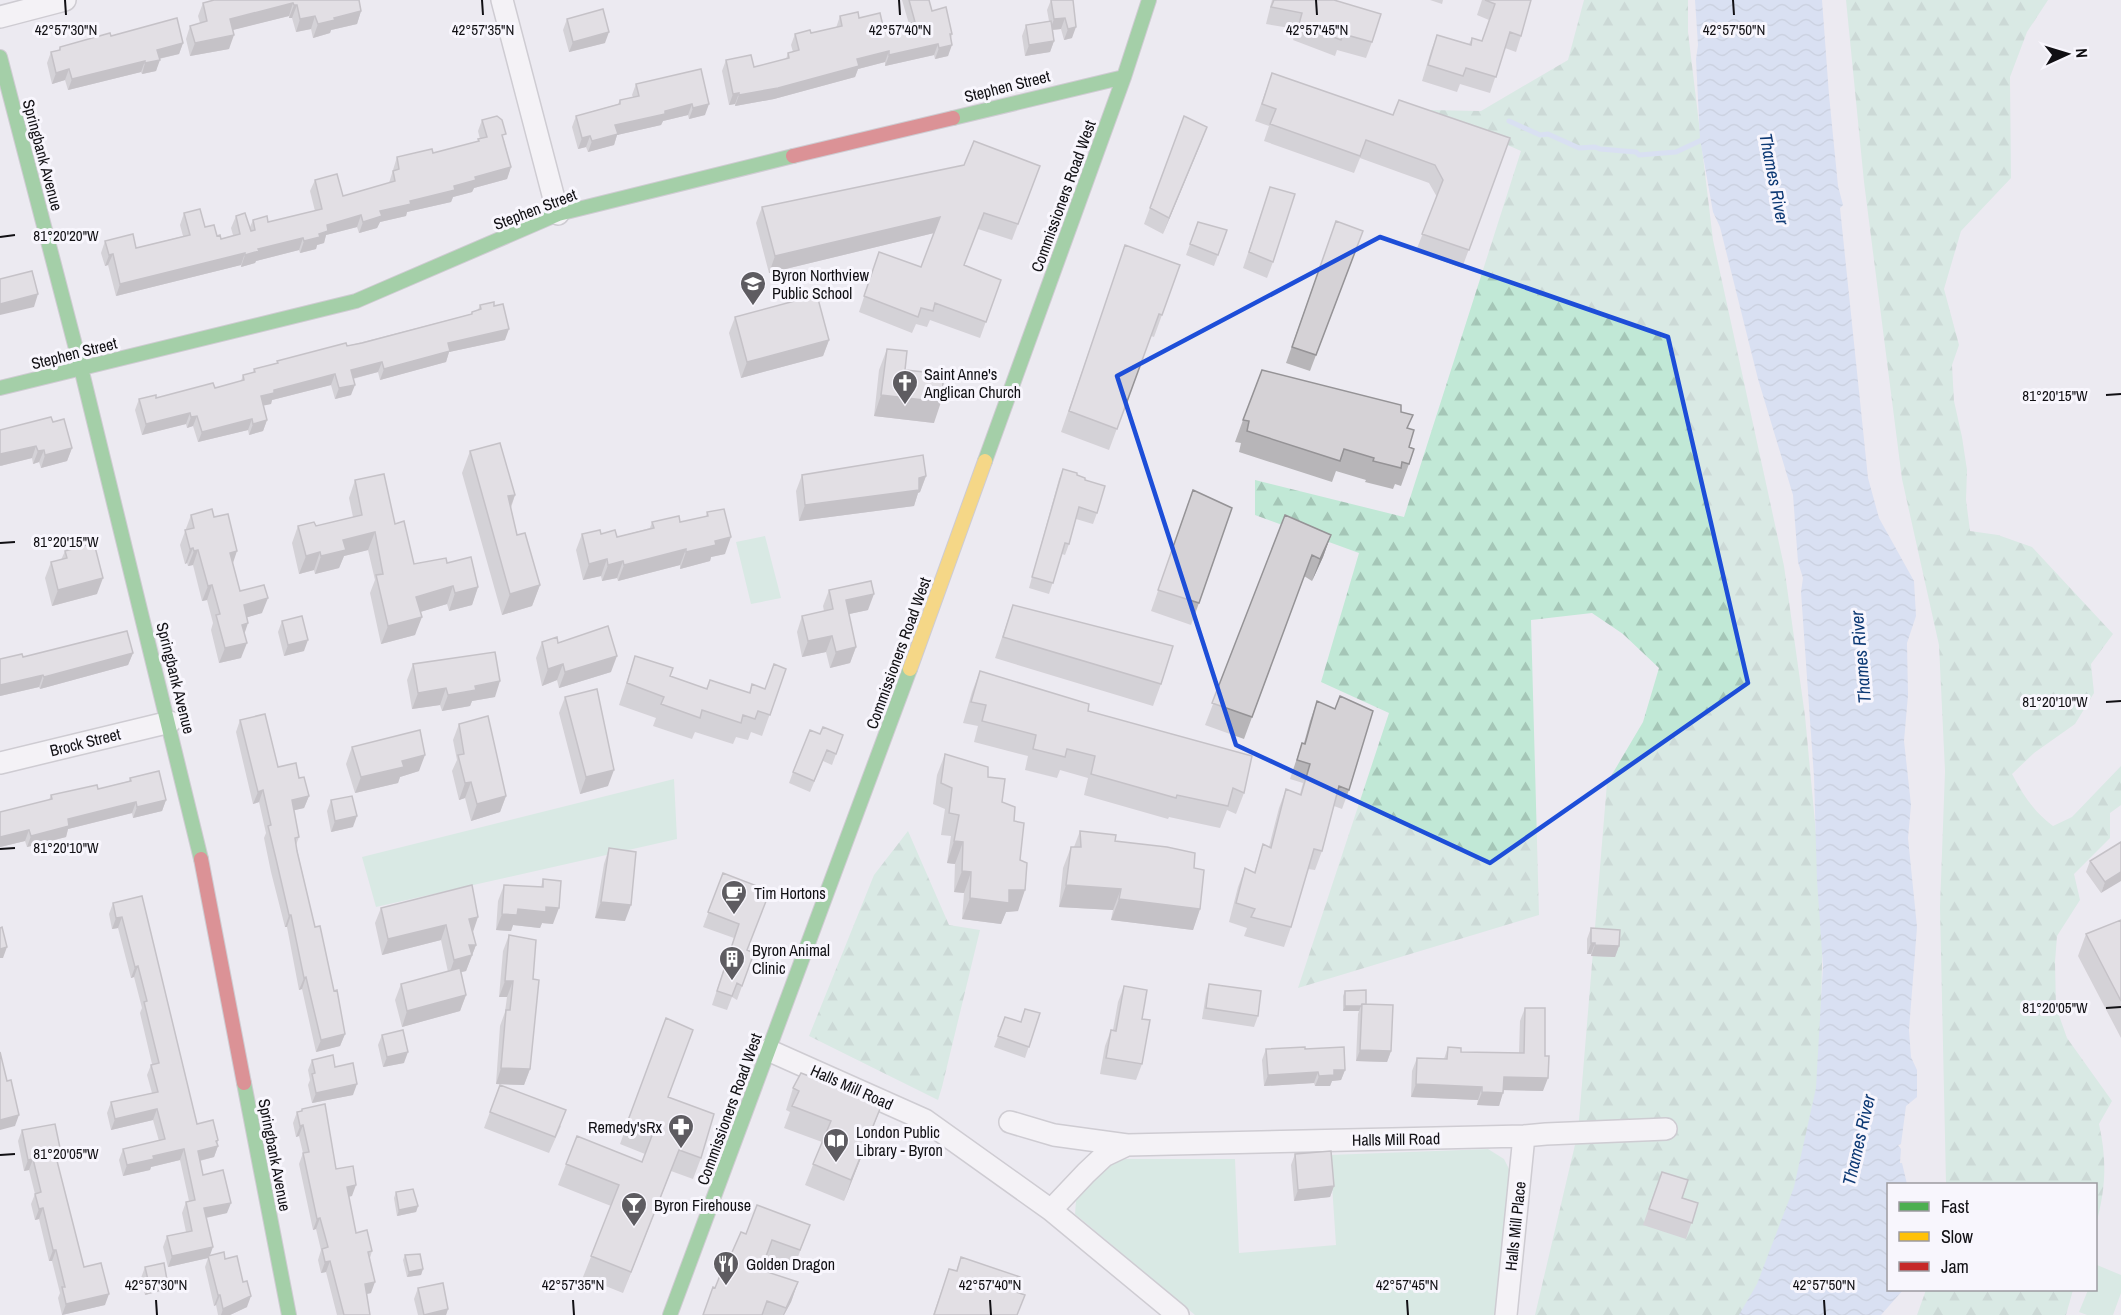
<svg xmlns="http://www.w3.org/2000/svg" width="2121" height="1315" viewBox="0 0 2121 1315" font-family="'Archivo Narrow',sans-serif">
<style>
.grass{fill:#c1e8d6}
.forest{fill:url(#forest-firs)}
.water{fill:url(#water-waves)}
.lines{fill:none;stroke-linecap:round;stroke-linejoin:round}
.stream{stroke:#c1d5f3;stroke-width:5}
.street-casing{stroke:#a9a8ad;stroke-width:24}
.fast-casing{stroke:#a9a8ad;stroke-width:16}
.slow-casing{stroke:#a9a8ad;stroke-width:16}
.jam-casing{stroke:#a9a8ad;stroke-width:16}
.street{stroke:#fcfcfd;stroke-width:21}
.fast{stroke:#4caf50;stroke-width:14}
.slow{stroke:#ffc107;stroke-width:14}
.jam{stroke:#c62828;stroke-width:14}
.wall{fill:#b7b5b8}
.shaded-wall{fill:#959396}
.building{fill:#d5d2d6;stroke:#959396;stroke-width:1.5}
.marked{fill:none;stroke:#1d4ed8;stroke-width:4.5;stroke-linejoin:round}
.ticks{fill:none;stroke:#111014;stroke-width:2}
.labels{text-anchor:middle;stroke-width:6;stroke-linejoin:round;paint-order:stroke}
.street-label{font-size:16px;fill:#111014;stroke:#f8f6fd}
.poi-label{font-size:16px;fill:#111014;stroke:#f8f6fd;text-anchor:start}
.water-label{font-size:18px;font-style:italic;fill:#0d3974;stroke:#f8f6fd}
.ticks-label{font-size:15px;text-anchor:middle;fill:#111014;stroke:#f8f6fd;stroke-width:6;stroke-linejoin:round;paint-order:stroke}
</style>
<defs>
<pattern id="forest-firs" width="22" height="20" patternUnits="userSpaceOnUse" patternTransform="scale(1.5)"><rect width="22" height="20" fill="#c1e8d6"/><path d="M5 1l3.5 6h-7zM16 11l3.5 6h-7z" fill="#a5c6b7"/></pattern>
<pattern id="water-waves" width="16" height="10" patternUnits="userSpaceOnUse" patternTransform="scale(1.5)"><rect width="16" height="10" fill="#c1d5f3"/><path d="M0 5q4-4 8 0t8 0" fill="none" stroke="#a5b6cf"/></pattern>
</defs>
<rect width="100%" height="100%" fill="#eceaf1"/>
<path class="grass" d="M765 536 781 598 751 604 736 542Z
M674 779 677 839 376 907 362 857Z
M1488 1149 1504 1159 1511 1173 1499 1315H1195L1075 1214 1076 1201 1084 1186 1104 1168 1125 1159H1235L1239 1253 1336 1245 1330 1155Z
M2097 1265 2121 1275V1293L2113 1315H2087L2079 1312 2088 1290H2096Z"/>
<path class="forest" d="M1584 0H1688V32L1713 240 1784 566 1805 716 1823 908 1820 1073 1797 1250 1753 1315H1535L1578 1132 1607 783 1643 722 1659 668 1623 634 1592 613 1531 620 1539 915 1298 988 1389 713 1321 682 1359 553 1255 515V480L1404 517 1521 151 1429 110 1481 111 1568 60Z
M1846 0H2048L2027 32 2010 77 2011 178 1961 231 1944 289 1959 345 1952 365 1954 401 1962 437 1967 470 1966 500 1970 531 1998 535 2032 547 2113 634 2091 664 2094 693 2075 724 2034 753 2012 774C2023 795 2034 812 2053 826L2072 817 2121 766V805L2110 813V838L2074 874 2080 900 2057 936 2055 962 2056 1007 2067 1038 2112 1101 2099 1124C2107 1160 2106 1188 2096 1224V1184H1946L1940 907 1945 771 1939 645 1902 479 1864 182Z
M908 831 949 925 980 930 942 1087 938 1100 809 1036 874 875Z
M1926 1290H2073L2066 1315H1917Z"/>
<path class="water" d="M1695 0H1822L1829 95 1838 186 1843 205 1840 208 1868 478 1879 518 1914 581 1916 616 1907 643 1908 695 1904 741 1911 805 1908 838 1917 927 1909 1030 1911 1057 1917 1070V1097L1906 1106 1901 1144 1898 1145 1901 1149 1900 1163H1902L1907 1184H1888V1290H1903L1881 1315H1739L1757 1284 1794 1187 1816 1088 1823 966 1817 880 1814 777 1801 592 1803 578 1798 562 1793 495 1758 379 1720 227 1713 212 1700 139 1696 59 1698 45Z"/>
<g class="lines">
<path class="stream" d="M1509 121 1540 135 1548 134 1579 148 1595 147 1600 149 1636 152 1639 155 1676 152 1706 138"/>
<defs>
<path id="street" d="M502 0 558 214
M0 17 65 0
M0 763 170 722
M768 1050 925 1120 1051 1210 1178 1315
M1010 1122 1054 1135 1127 1145 1524 1136 1546 1134 1666 1129
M1051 1210 1086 1173 1104 1156 1127 1145
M1506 1315 1524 1136"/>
<path id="fast" d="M0 57 81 368 201 859
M953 118 1124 77
M0 388 356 301 558 214 793 156
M985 461 1124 77 1149 0
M244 1083 289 1315
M670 1315 910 669"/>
<path id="slow" d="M910 669 985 461"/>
<path id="jam" d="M793 156 953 118
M201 859 244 1083"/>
</defs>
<use href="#street" class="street-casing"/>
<use href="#fast" class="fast-casing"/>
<use href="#slow" class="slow-casing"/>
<use href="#jam" class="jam-casing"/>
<use href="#street" class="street"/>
<use href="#fast" class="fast"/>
<use href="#slow" class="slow"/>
<use href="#jam" class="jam"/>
</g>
<path class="wall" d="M211 0H359L361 11 357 24 331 30 330 33 313 38 311 29 296 32 292 18H289V16L232 30 229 49 190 56 186 39 190 26 200 23 198 16 203 3 211 1Z
M902 0H929L932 11 952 34 951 38 948 56 935 59 934 55 885 66V62L858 69 855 77 774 99 735 106V104L729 105 722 71 726 60 754 67 786 59 788 53 793 52 791 45 795 34 811 33 836 28 840 16 859 18 889 29 909 24Z
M1051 0H1073L1072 38 1064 40 1061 29 1053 30 1054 41 1050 52 1025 56 1022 36 1026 25 1049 21 1047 10Z
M1272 0H1334L1372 42 1366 58 1337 50 1335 56 1293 40 1296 29 1266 24Z
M1430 0H1443L1442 4Z
M1482 0H1531L1521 36 1516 52 1505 48 1490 93 1460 84 1457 92 1422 81 1431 51 1437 35 1469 44 1472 38 1482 41 1489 20 1477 15Z
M567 19 605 43 569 52 563 30Z
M111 36 183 43 179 54 159 59 156 71 142 74 141 72 68 90 65 80 52 84 47 63 51 52 59 50 60 47Z
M701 69 705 115 689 119 688 115 663 121 661 125 617 135 614 145 588 152 586 147 578 149 572 127 576 116 618 104 620 100 633 97 632 95 636 84Z
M1272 73 1393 115 1510 138 1462 268 1416 251 1437 197 1429 183 1360 158 1354 173 1264 141 1269 126 1255 121Z
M1184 116 1207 127 1163 234 1144 224Z
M482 120 504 140 511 167 507 179 474 188 472 192 453 197 451 202 407 212 406 216 380 222 377 228 359 233 357 227 326 235 324 243 317 245 316 249 300 253 299 250 256 261 255 263 241 267V265L116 296 108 265 105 266 101 253 105 241 136 248 183 236 180 225 184 213 221 239 233 235 231 228 236 216 250 227 253 220 268 222 315 211 310 191 315 180 343 196 389 183 397 157 433 153 478 142V139H480L478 131Z
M1040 166 1012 240 978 229 964 265 1001 280 980 338 930 320 927 327 916 324 912 333 859 312 879 252 921 267 934 233 769 273 756 223 762 207Z
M1270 187 1273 262 1267 278 1243 268Z
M1336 221 1363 231 1310 371 1286 363Z
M1198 222 1227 230 1214 266 1186 255Z
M1180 265 1154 337 1151 336 1109 450 1061 432 1118 267Z
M480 305 505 340 449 352 446 362 387 378 380 380 378 372 353 379 351 395 335 399 331 385 272 400 271 404 263 405 267 420 263 431 249 435 248 430 198 442 193 426 187 428 186 424 142 435 135 410 139 399 156 398 215 388 241 381 243 375 253 373 254 369 277 363V361L347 346 471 314 472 312 478 310Z
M735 317 829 340 823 356 741 378 729 333Z
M887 349 905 370 934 423 874 416 879 370Z
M1401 412 1408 428 1409 464 1401 486 1395 484 1393 489 1365 482 1366 480 1336 471 1332 482 1239 452 1241 443 1235 442 1243 420Z
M53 422 72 448 67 461 41 468 39 462 33 464 32 458 0 466Z
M470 451 515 495 511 508 517 535 540 585 532 606 502 615 462 473Z
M1063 469 1085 480 1097 513 1093 524 1076 519 1069 544 1065 555 1062 554 1049 594 1029 588 1059 479Z
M802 475 926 476 920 492 918 493 914 506 799 521 796 491Z
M355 480 395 524 414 564 447 563 478 587 472 605 449 611 447 604 420 612 415 635 381 644 370 593 375 580 368 550 344 556 339 568 315 574 314 570 299 574 292 543 298 526H316L353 517 349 498Z
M1193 490 1199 603 1191 625 1151 611Z
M707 512 725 554 711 557 710 561 680 569V565L618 581 617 578 602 581 601 576 583 580 576 550 582 534H601L617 537 650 528 652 522H680L706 517Z
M191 515 214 517 233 564 240 591 262 613 247 617 241 658 219 663 211 630 213 623 207 600 202 601 193 565 188 566 187 563 185 564 180 545Z
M1285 515 1331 535 1323 557 1312 581 1304 576 1244 739 1205 725Z
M65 551 97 594 52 606 45 578 51 562 61 560Z
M829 590 868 610 849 614 856 647 850 663 830 668 826 652 802 657 797 632 802 616 824 611 823 606Z
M1013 605 1161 684 1153 706 995 658Z
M282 621 304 651 284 656 278 632Z
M542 642 558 643 611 672 559 688 557 680 542 686 536 658Z
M133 653 128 665 40 689 39 687 0 696V659L23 657Z
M635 656 670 676 706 689 710 680 749 693 752 684 765 689 786 669 762 736 751 732 748 740 736 737 733 744 695 732 692 739 653 726 656 718 619 705Z
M413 664 495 697 472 701 470 706 442 711 440 705 412 709 407 680Z
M980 671 1088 711 1244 793 1236 814 1227 810 1220 828 1169 817 1168 819 1084 795 1088 778 1060 770 1057 778 1025 770 1028 756 974 742 978 726 963 723 972 692Z
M565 697 608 786 580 794 559 713Z
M1317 701 1349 790 1342 809 1334 806 1322 851 1315 870 1308 869 1291 927 1284 947 1244 936 1247 928 1229 922 1238 887 1245 868 1254 873 1263 844 1269 847 1279 808 1286 789 1300 794 1303 783 1290 779 1302 743H1304L1310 721Z
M240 720 278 767 299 778 309 796 304 808 294 810 299 837 296 845 315 927 345 1034 340 1046 316 1052 302 989 299 990 287 927H285L271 872 264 838 266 833 259 802 253 804 236 732Z
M459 724 506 796 500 812 471 821 465 798 459 800 452 771 457 760 453 740Z
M820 734 843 735 832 765 823 761 810 792 789 783 793 772Z
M352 747 419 771 400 777 398 783 355 793 346 764Z
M945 754 988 777 1002 802 1014 821 1020 860 1018 911 1006 912 1001 924 962 919 964 893 954 892 955 864 947 863 951 836 941 835 945 809 933 804 937 775Z
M130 778 166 800 162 811 133 818 132 813 68 829 66 837 27 847 25 841 0 847V812L49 800 51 795 98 789 129 781Z
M331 800 353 827 331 832 327 811Z
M1080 831 1115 841 1194 868 1200 909 1193 930 1111 920 1113 910 1059 907 1063 868 1071 847H1074Z
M2121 842 2101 893 2086 872 2090 861Z
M609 848 625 921 595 918 604 864Z
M723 873 747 950 754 953 737 1000 732 997 727 1010 712 1005 734 938 703 927Z
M543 879 553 924 542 923 540 928 513 925 511 931 496 930 498 901 504 885 541 887Z
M142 896 197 1124 217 1144 218 1146 214 1157 200 1161 203 1175 227 1213 206 1218 210 1255 225 1259 247 1307 230 1315H218L216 1305 214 1306 205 1267 208 1258 168 1267 163 1247 167 1236 186 1232 182 1213 186 1202 189 1201 180 1160 151 1167 150 1170 123 1176 119 1160 123 1149 159 1141 153 1120 111 1130 107 1113 111 1102 152 1093 147 1075 151 1065 152 1064 140 1013 142 1008 134 977 131 978 118 928 112 929 109 914 113 903Z
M381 908 473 932 476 945 466 971 461 972 466 995 460 1011 402 1027 395 1000 401 984 448 972 441 940 382 955 375 923Z
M2121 920V1038L2078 956 2086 934Z
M1591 928 1619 946 1615 957 1591 956V954H1587V939Z
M509 935 533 979 530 1069 524 1085 496 1084 500 1026 505 1012 507 997H499L503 951Z
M1209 984 1258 1016 1254 1027 1202 1019 1206 994Z
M1124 986 1142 1019V1064L1136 1080 1100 1074 1105 1046 1111 1030H1113L1118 1002Z
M1345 991 1366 1004 1391 1051 1387 1062 1356 1061 1358 1014 1359 1011H1343V996Z
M1525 1008 1543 1091 1503 1090 1499 1106 1477 1105 1478 1100 1411 1097 1412 1071 1417 1058 1444 1059 1448 1047 1461 1052 1519 1053 1520 1021Z
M1040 1013 1025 1058 994 1047 1005 1017 1020 1022Z
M666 1018 668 1097 701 1158 693 1179 671 1171 623 1293 583 1277 611 1206 558 1185 577 1136 642 1162 645 1154 620 1144Z
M382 1035 404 1063 383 1067 378 1045Z
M1266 1049H1305L1345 1070 1341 1080 1332 1081 1330 1086H1315L1314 1083 1264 1086 1262 1060Z
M312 1060 353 1095 312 1103 308 1085 310 1080 308 1070Z
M500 1085 561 1126 549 1153 484 1128Z
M793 1088 882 1104 844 1201 805 1185 822 1142 784 1128 790 1112 786 1110Z
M302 1109 352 1196 349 1197 356 1233 372 1251 370 1258 371 1293 367 1294 370 1315H337L326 1272 321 1273 318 1260 321 1250 316 1229 313 1230 299 1164 303 1153 299 1136 296 1137 293 1123 297 1112 301 1111Z
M22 1130 56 1158 84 1267 105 1305 62 1315 58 1298 60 1293 52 1261H49L39 1219 35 1220 31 1204 35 1194 29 1170 24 1171 18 1141Z
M1295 1154 1334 1186 1330 1197 1294 1201 1291 1165Z
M1656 1188 1698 1203 1686 1239 1643 1225Z
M396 1192 418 1206 416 1212 397 1216 394 1198Z
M810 1225 793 1270 765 1259 761 1270 798 1282 791 1302 784 1315H703L729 1259 746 1234Z
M405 1255 423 1269 421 1275 407 1277 403 1260Z
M961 1257 1016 1292 1018 1315H933L949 1269 956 1271Z
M145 1267 167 1280 164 1290 145 1295 141 1278Z
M418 1288 448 1309 446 1315H418L414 1299Z"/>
<path class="shaded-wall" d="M293 3 289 16 225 32 230 19Z
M294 5H297L292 18H289Z
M361 11 357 24 331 30 330 33 313 38 318 24 334 18Z
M315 16 311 29 296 32 300 19Z
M1065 18 1061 29 1050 30 1054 19Z
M1076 27 1072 38 1064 40 1068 29Z
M609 32 605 43 569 52 573 42Z
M234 35 229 49 190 56 195 43Z
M1054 41 1050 52 1025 56 1029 45Z
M183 43 179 54 153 60 157 50Z
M938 44 934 55 885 66 889 55Z
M952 45 948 56 935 59 939 48Z
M889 51 885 62 858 69 855 77 774 99 735 106 739 95 857 59Z
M160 60 156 71 142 74 145 63Z
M145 61 141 72 68 90 72 79Z
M69 69 65 80 52 84 56 73Z
M739 93 735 104 729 105 733 94Z
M692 104 688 115 663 121 661 125 617 135 614 145 588 152 592 141 615 125 665 111Z
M709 104 705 115 689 119 693 108Z
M1207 127 1201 143 1163 234 1169 218Z
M590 136 586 147 578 149 582 138Z
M511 167 507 179 474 188 472 192 453 197 451 202 407 212 406 216 380 222 377 228 359 233 363 222 380 211 454 186 475 177Z
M361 215 357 227 326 235 324 243 317 245 316 249 300 253 304 241 319 234 327 225Z
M940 217 934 233 769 273 775 256Z
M303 238 299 250 256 261 255 263 241 267 245 255 258 249Z
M245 253 241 265 116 296 120 284Z
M113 254 108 265 105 266 109 255Z
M38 294 34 307 0 315V304Z
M509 329 505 340 449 352 446 362 380 380 384 369 448 343Z
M829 340 823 356 741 378 747 362Z
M382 362 378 372 347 380 351 370Z
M335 374 331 385 272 400 271 404 257 407 261 396 274 390Z
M355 385 351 395 335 399 339 388Z
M881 395 941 402 934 423 874 416Z
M190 413 186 424 142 435 146 424Z
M197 416 193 426 187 428 191 417Z
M252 419 248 430 198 442 202 432Z
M267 420 263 431 249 435 253 424Z
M36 446 32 458 0 466V454Z
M72 448 67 461 41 468 45 455Z
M44 450 39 462 33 464 38 451Z
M926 476 920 492 918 493 914 506 799 521 805 505Z
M515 495 507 516 508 496Z
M375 532 368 550 344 556 339 568 315 574 321 556 343 540Z
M1331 535 1323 557 1312 581 1320 559Z
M731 537 725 554 711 557 710 561 680 569 686 552 715 541Z
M193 548 187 563 185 564 190 549Z
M686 549 680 565 618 581 624 565Z
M198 550 193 565 188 566 194 551Z
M237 551 232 566 230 553Z
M320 552 314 570 299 574 306 556Z
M607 559 601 576 583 580 589 564Z
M623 561 617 578 602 581 608 565Z
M103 578 97 594 52 606 58 590Z
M212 585 207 600 202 601 208 586Z
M540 585 532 606 502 615 510 594Z
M453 586 447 604 410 615 416 597Z
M478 587 472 605 449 611 455 593Z
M874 594 868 610 840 616 846 600Z
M268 598 262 613 238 620 244 605Z
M422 617 415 635 381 644 388 626Z
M248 623 243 638 242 625Z
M832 636 826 652 802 657 808 641Z
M308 640 304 651 284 656 288 645Z
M247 643 241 658 219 663 225 648Z
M856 647 850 663 830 668 836 652Z
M133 653 128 665 40 689 44 677Z
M617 656 611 672 559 688 565 672Z
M563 664 557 680 542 686 548 669Z
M43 675 39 687 0 696V685Z
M500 681 495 697 472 701 470 706 442 711 448 695 475 686Z
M446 688 440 705 412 709 418 693Z
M425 755 419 771 400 777 398 783 355 793 361 777 402 761Z
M614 770 608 786 580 794 586 777Z
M471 782 465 798 459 800 465 783Z
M263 790 259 802 253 804 258 792Z
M309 796 304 808 287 812 292 800Z
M506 796 500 812 471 821 477 804Z
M166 800 162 811 133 818 137 807Z
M136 802 132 813 68 829 66 837 27 847 31 836 68 819Z
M357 816 353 827 331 832 335 821Z
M29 830 25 841 0 847V837Z
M954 841 963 842 955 864 947 863Z
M962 871 971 872 964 893 954 892Z
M2121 872V881L2101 893 2105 882Z
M1066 885 1121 889 1113 910 1059 907Z
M1009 890H1025L1018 911 1006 912 1001 924 962 919 970 898Z
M1119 899 1200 909 1193 930 1111 920Z
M601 902 631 905 625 921 595 918Z
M546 907 559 908 553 924 542 923 540 928 513 925 511 931 496 930 502 914 518 909Z
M289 915H291L287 927H285Z
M122 917 118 928 112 929 116 918Z
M478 917 473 932 463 935 469 919Z
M446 925 441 940 382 955 388 939Z
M1591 943H1595L1591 954H1587Z
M469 945H476L466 971 449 975 454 960Z
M1595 945 1619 946 1615 957 1591 956Z
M7 947 3 958H0V949Z
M138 966 134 977 131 978 135 967Z
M306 977 302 989 299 990 304 978Z
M505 981H513L507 997H499Z
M466 995 460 1011 402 1027 407 1011Z
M1345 1006H1361L1359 1011H1343Z
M345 1034 340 1046 316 1052 321 1040Z
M1360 1050 1391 1051 1387 1062 1356 1061Z
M408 1052 404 1063 383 1067 387 1057Z
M501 1068 530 1069 524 1085 496 1084Z
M1334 1070H1345L1341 1080 1332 1081 1330 1086H1315L1319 1076Z
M1318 1072 1314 1083 1264 1086 1268 1075Z
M1504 1077 1548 1078 1543 1091 1499 1090Z
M357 1084 353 1095 312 1103 316 1093Z
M1416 1084 1482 1087 1478 1100 1411 1097Z
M1482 1092 1503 1093 1499 1106 1477 1105Z
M882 1104 874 1125 844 1201 851 1180Z
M157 1109 153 1120 111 1130 115 1119Z
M19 1115 15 1126 0 1130V1120Z
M303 1125 299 1136 296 1137 300 1126Z
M218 1140 216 1147 218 1146 214 1157 194 1162 198 1151Z
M60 1148 56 1159 54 1149Z
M184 1149 180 1160 151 1167 150 1170 123 1176 127 1165 153 1156Z
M679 1150 671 1171 623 1293 631 1272Z
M33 1159 29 1170 24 1171 28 1160Z
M356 1185 352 1196 343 1197 347 1187Z
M1334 1186 1330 1197 1294 1201 1298 1190Z
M231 1203 227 1213 200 1219 204 1208Z
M418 1206 416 1212 397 1216 399 1210Z
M43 1208 39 1219 35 1220 39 1209Z
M320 1218 316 1229 313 1230 317 1219Z
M213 1247 209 1258 208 1256V1258L168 1267 172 1256Z
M53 1250H56L52 1261H49Z
M330 1261 326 1272 321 1273 325 1262Z
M423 1269 421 1275 407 1277 409 1272Z
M167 1280 164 1290 145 1295 149 1284Z
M375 1282 371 1293 361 1295 365 1284Z
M798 1282 791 1302 784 1315H783Z
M109 1294 105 1305 62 1315 66 1304Z
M218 1295H220L216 1305 214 1306Z
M251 1296 247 1307 230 1315H221L223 1309Z
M448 1309 446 1315H423H424Z"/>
<path class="building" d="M214 0H359L361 11 334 18 335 20 318 24 315 16 300 19 297 5H294L293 3 230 19 234 35 195 43 190 26 207 21 203 3Z
M909 0H929L932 11 946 7 952 34H950L952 45 939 48 938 44 889 55V51L857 59 859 66 778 88 739 95V93L733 94 726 60 751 55 754 67 789 58 788 53 799 50 795 34 810 30 811 33 842 26 840 16 858 12 859 18 880 13 883 26 888 25 889 29 915 22Z
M1051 0H1073L1076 27 1068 29 1065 18 1054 19Z
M1274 0H1334L1381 14 1372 42 1343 34 1341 40 1299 24 1302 13 1271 7Z
M1485 0H1531L1521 36 1510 32 1496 77 1466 68 1463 76 1428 65 1437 35 1471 45 1472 38 1482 41 1495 4Z
M603 9 609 32 573 42 567 19Z
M177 18 183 43 157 50 160 60 145 63V61L72 79 69 69 56 73 51 52 60 50V47L110 33 111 36Z
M1051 21 1054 41 1029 45 1026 25Z
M701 69 709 104 693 108 692 104 665 111V114L615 125 618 134 592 141 590 136 582 138 576 116 620 104V100L639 96 636 84Z
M1272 73 1393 115 1399 100 1510 138 1469 250 1422 234 1443 180 1435 165 1366 140 1360 156 1270 124 1276 109 1262 104Z
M497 116 502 120 506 134 502 135 511 167 475 177 476 180 454 186 455 190 410 201 411 204 380 211 382 216 363 222 361 215 327 225 328 231 319 234 320 237 304 241 303 238 258 249 259 251 245 255V253L120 284 113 254 109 255 105 241 133 234 136 248 190 235 184 213 200 209 205 227 214 225 217 236 220 235 221 239 240 234 236 216 245 213 251 231 255 230 253 220 267 216 268 222 322 209 315 180 337 174 343 196 395 181 393 171 399 169 397 157 432 149 433 153 479 141 478 139 487 137 482 120Z
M1184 116 1207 127 1169 218 1150 208Z
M974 141 1040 166 1018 224 984 213 964 265 1001 280 986 322 935 303 933 311 921 308 918 317 864 296 879 252 921 267 940 217 775 256 762 207 964 165Z
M1270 187 1295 194 1273 262 1249 252Z
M1336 221 1363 231 1316 355 1292 347Z
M1198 222 1227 230 1218 255 1190 244Z
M1125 245 1180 265 1162 315 1159 314 1117 429 1069 411Z
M32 271 38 294 0 304V279Z
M817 295 829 340 747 362 735 317Z
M494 302V306L503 304 509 329 448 343 450 351 391 367 384 369 382 362 351 370 355 385 339 388 335 374 274 390V393L261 396 267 420 253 424 252 419 202 432 197 416 191 417 190 413 146 424 139 399 156 395V398L213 383 215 388 244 380 243 375 255 372 254 369 278 363 277 361 346 343 347 346 362 343 472 314V312L481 309 480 305Z
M887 349 907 351 905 370 944 374 941 402 881 395Z
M1262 370 1401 405V412L1413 415 1407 428 1414 430 1409 447 1414 449 1409 464 1402 462 1401 468 1373 461 1374 458 1344 449 1340 461 1247 431 1249 421 1243 420Z
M51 417 53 422 64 419 72 448 45 455 44 450 38 451 36 446 0 454V430Z
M500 443 515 495 508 496 517 535 525 533 540 585 510 594 470 451Z
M923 455 926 476 919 478V490L805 505 802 475Z
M1063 469 1077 473V475L1085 478V480L1105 486 1097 513 1079 507 1069 544 1065 543 1053 583 1032 577Z
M384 474 395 524 404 521 414 564 446 558 447 563 471 557 478 587 455 593 453 586 416 597 422 617 388 626 376 575 383 574 375 532 343 540 346 550 321 556 320 552 306 556 298 526 314 522 316 526 362 515 355 480Z
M1193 490 1232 508 1199 603 1158 590Z
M212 509 214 517 228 514 237 551 230 553 240 591 264 585 268 598 244 605 248 623 242 625 247 643 225 648 216 615 220 614 212 585 208 586 198 550 194 551 193 548 190 549 185 530 194 528 191 515Z
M724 509 731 537 715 541 716 545 686 552V549L624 565 623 561 608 565 607 559 589 564 582 534 600 530 601 534 615 530 617 537 654 528 652 522 679 516 680 522 708 516 707 512Z
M1285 515 1331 535 1320 559 1312 555 1252 717 1212 703Z
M94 543 103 578 58 590 51 562 67 558 65 551Z
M871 581 874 594 846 600 856 647 836 652 832 636 808 641 802 616 833 609 829 590Z
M1013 605 1173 646 1161 684 1003 637Z
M302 616 308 640 288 645 282 621Z
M608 626 617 656 565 672 563 664 548 669 542 642 557 637 558 643Z
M127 631 133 653 44 677 43 675 0 685V659L22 654 23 657Z
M495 652 500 681 475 686 476 690 448 695 446 688 418 693 413 664Z
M635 656 673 668 670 676 707 689 710 680 750 693 752 684 765 689 774 664 786 669 770 715 758 711 755 719 743 715 741 723 702 710 700 718 661 704 664 697 627 683Z
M980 671 1089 704 1088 711 1252 756 1244 793 1233 788 1228 806 1177 795 1176 798 1091 774 1095 756 1067 749 1065 757 1033 749 1036 735 982 721 986 705 971 702Z
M597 689 614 770 586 777 565 697Z
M1340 696 1373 711 1349 790 1339 786 1322 851 1314 849 1291 927 1251 917 1255 909 1236 903 1245 868 1255 873 1263 844 1271 848 1286 789 1301 795 1310 764 1297 760 1302 743 1305 744 1317 701 1335 709Z
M265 714 278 767 296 763 299 778 304 777 309 796 292 800 299 837 295 838 297 851 315 927 320 926 334 991 337 990 345 1034 321 1040 306 977 304 978 291 915H289L276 859 268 826 271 825 263 790 258 792 240 720Z
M488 716 506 796 477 804 471 782 465 783 458 755 464 754 459 724Z
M823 727 843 735 836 754 827 750 814 781 793 772 810 730 820 734Z
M420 730 425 755 402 761 404 767 361 777 352 747Z
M945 754 988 767V777L1005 779 1002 802 1015 807 1014 821 1024 823 1020 860 1027 863 1025 890H1009V903L970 898 971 872 962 871 963 842 954 841 959 815 949 813 952 788 941 783Z
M159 771 166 800 137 807 136 802 68 819 69 826 31 836 29 830 0 837V812L52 799 51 795 97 785 98 789 131 781 130 778Z
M352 796 357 816 335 821 331 800Z
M1080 831 1116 835 1115 841 1167 847 1195 853 1194 868 1204 870 1200 909 1119 899 1121 889 1066 885 1071 847H1081Z
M2121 842V872L2105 882 2090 861Z
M609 848 636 852 631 905 601 902Z
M723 873 770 891 747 950 754 953 742 986 737 983 732 996 717 991 739 924 708 912Z
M543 879 561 881 559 908 546 907V912L518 909 517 915 502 914 504 885 543 887Z
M472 885 478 917 469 919 476 945H469L472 955 454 960 446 925 388 939 381 908Z
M142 896 197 1124 213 1120 218 1140 216 1141 218 1146 198 1151 203 1175 223 1170 231 1203 204 1208 213 1247 172 1256 167 1236 192 1231 186 1202 195 1200 184 1149 153 1156 154 1159 127 1165 123 1149 165 1139 157 1109 115 1119 111 1102 158 1092 151 1065 159 1063 144 1002 147 1001 138 966 135 967 122 917 116 918 113 903Z
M2121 920V1001L2086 934Z
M2 927 7 947 0 949V928Z
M1591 928 1620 930 1619 946 1595 945V943H1591Z
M509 935 536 940 533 979 539 980 530 1069 501 1068 506 1010H510L513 981H505Z
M460 968 466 995 407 1011 401 984Z
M1209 984 1261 991 1258 1016 1206 1008Z
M1124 986 1147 990 1142 1019 1150 1020 1142 1064 1106 1058 1111 1030 1116 1031Z
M1366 990V1004H1362L1361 1006H1345V991Z
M1362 1004 1393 1005 1391 1051 1360 1050Z
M1525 1008H1545V1056H1549L1548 1078 1504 1077 1503 1093 1482 1092V1087L1416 1084 1417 1058 1447 1059 1448 1047 1461 1048V1052L1524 1053Z
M1025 1009 1040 1013 1029 1047 998 1036 1005 1017 1021 1022Z
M666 1018 693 1030 668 1097 714 1114 701 1158 679 1150 631 1272 591 1256 619 1185 566 1164 577 1136 642 1162 653 1133 627 1123Z
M403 1030 408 1052 387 1057 382 1035Z
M1305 1047V1049L1344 1047 1345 1070H1334V1075L1319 1076 1318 1072 1268 1075 1266 1049Z
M0 1052 7 1081 11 1080 19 1115 0 1120Z
M333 1055 335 1067 353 1063 357 1084 316 1093 312 1074 315 1073 312 1060Z
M801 1073 882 1104 851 1180 813 1164 831 1121 792 1106 799 1091 793 1088Z
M500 1085 566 1110 555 1137 490 1112Z
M325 1104 336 1169 353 1166 356 1185 347 1187 356 1233 367 1230 372 1251 368 1252 375 1282 365 1284 370 1315H344L330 1261 325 1262 322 1249 328 1247 320 1218 317 1219 303 1153 309 1152 303 1125 300 1126 297 1112 302 1111V1109Z
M55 1124 60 1148 54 1149 84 1267 101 1263 109 1294 66 1304 62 1287H65L56 1250H53L43 1208 39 1209 35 1194 41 1192 33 1159 28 1160 22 1130Z
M1331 1151 1334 1186 1298 1190 1295 1154Z
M1662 1172 1688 1180 1682 1198 1698 1203 1692 1223 1649 1209Z
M413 1189 418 1206 399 1210 396 1192Z
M757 1205 810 1225 800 1250 772 1240 761 1270 798 1282 786 1308 767 1301 762 1315H703L713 1287 715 1288 727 1258 729 1259 741 1232 746 1234Z
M224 1252 225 1259 237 1256 243 1282 247 1281 251 1296 223 1309 220 1295H218L208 1256Z
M420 1254 423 1269 409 1272 405 1255Z
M961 1257 1020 1277 1016 1292 1025 1295 1017 1315H934L949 1269 957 1271Z
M164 1263 167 1280 149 1284 145 1267Z
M443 1283 448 1309 424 1315 418 1288Z"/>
<path d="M0 0H2121V1315H0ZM1380 237 1668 337 1748 683 1490 863 1236 745 1117 376Z" fill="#eceaf1" fill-opacity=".55" fill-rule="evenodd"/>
<path class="marked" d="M1380 237 1668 337 1748 683 1490 863 1236 745 1117 376Z"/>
<path class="ticks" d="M65 0 66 15M482 0 483 15M899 0 900 15M1316 0 1317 15M1733 0 1734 15M0 237 15 235M2106 395 2121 394M0 543 15 542M2106 702 2121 701M0 849 15 848M2106 1008 2121 1007M0 1155 15 1154M156 1300 157 1315M573 1300 574 1315M990 1300 991 1315M1407 1300 1408 1315M1824 1300 1825 1315"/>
<defs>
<symbol id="school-pin" viewBox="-11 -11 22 30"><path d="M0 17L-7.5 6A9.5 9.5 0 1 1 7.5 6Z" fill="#5e5c61" stroke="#f8f6fd"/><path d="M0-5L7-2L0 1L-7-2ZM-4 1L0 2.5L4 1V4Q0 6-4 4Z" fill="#fff"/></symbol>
<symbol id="church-pin" viewBox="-11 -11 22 30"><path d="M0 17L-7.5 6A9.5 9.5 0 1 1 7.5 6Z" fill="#5e5c61" stroke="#f8f6fd"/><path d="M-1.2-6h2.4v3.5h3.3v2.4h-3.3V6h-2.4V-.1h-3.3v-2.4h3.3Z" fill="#fff"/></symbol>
<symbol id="cafe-pin" viewBox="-11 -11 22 30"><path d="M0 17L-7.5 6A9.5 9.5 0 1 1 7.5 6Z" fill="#5e5c61" stroke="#f8f6fd"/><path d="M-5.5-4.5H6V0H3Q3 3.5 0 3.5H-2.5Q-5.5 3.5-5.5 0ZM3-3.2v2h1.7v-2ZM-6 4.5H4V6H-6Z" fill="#fff"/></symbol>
<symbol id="building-pin" viewBox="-11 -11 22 30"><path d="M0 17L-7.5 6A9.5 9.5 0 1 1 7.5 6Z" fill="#5e5c61" stroke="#f8f6fd"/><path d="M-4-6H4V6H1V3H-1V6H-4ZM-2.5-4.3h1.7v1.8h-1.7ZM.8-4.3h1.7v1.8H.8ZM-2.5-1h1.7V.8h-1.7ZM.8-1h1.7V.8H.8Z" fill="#fff"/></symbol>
<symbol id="pharmacy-pin" viewBox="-11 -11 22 30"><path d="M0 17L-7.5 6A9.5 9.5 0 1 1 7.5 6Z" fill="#5e5c61" stroke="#f8f6fd"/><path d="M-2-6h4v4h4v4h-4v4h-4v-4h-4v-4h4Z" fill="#fff"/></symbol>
<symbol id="library-pin" viewBox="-11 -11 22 30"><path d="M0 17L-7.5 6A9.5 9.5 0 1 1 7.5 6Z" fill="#5e5c61" stroke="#f8f6fd"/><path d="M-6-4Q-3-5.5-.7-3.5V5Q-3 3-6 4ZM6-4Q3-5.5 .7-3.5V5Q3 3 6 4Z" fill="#fff"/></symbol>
<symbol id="bar-pin" viewBox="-11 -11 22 30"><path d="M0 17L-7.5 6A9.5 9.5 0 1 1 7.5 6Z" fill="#5e5c61" stroke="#f8f6fd"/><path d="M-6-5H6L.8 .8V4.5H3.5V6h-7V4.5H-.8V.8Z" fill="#fff"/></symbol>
<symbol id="restaurant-pin" viewBox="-11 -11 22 30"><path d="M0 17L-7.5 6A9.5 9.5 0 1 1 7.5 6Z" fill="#5e5c61" stroke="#f8f6fd"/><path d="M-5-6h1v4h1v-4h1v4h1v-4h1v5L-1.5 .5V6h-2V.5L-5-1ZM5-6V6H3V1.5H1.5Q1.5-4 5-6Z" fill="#fff"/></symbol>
</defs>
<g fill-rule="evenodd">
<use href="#school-pin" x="738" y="269" width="30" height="40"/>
<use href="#church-pin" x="890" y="368" width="30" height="40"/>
<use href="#cafe-pin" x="719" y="878" width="30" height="40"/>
<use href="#building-pin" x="717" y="944" width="30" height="40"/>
<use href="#pharmacy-pin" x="666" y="1112" width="30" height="40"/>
<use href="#library-pin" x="821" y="1126" width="30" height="40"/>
<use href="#bar-pin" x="619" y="1190" width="30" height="40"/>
<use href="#restaurant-pin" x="711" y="1249" width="30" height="40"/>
</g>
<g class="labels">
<g class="street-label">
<text transform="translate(1007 86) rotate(-14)" y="6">Stephen Street</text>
<text transform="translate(43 155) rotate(75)" y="6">Springbank Avenue</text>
<text transform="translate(1063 196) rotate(-70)" y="6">Commissioners Road West</text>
<text transform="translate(535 209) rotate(-21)" y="6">Stephen Street</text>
<text transform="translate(74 353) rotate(-14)" y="6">Stephen Street</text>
<text transform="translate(898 653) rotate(-70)" y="6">Commissioners Road West</text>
<text transform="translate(176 678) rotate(76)" y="6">Springbank Avenue</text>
<text transform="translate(85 742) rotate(-14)" y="6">Brock Street</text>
<text transform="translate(852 1087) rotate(24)" y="6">Halls Mill Road</text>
<text transform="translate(729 1109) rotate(-70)" y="6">Commissioners Road West</text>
<text transform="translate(1396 1139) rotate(-1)" y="6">Halls Mill Road</text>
<text transform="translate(275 1155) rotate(79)" y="6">Springbank Avenue</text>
<text transform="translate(1515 1226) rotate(-84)" y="6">Halls Mill Place</text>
</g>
<g class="poi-label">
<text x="772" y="281">Byron Northview<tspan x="772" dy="18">Public School</tspan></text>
<text x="924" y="380">Saint Anne's<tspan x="924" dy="18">Anglican Church</tspan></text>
<text x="754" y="899">Tim Hortons</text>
<text x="752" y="956">Byron Animal<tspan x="752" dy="18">Clinic</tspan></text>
<text x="662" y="1133" text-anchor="end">Remedy'sRx</text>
<text x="856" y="1138">London Public<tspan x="856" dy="18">Library - Byron</tspan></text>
<text x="654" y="1211">Byron Firehouse</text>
<text x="746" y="1270">Golden Dragon</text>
</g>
<g class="water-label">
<text transform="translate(1774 179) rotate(79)" y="6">Thames River</text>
<text transform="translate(1861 657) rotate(-95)" y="6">Thames River</text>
<text transform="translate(1859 1140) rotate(-77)" y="6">Thames River</text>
</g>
</g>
<g class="ticks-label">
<text x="66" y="35">42°57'30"N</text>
<text x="483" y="35">42°57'35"N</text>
<text x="900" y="35">42°57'40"N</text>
<text x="1317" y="35">42°57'45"N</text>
<text x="1734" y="35">42°57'50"N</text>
<text x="66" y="241">81°20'20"W</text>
<text x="2055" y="401">81°20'15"W</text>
<text x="66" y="547">81°20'15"W</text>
<text x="2055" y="707">81°20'10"W</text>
<text x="66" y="853">81°20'10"W</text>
<text x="2055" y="1013">81°20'05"W</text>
<text x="66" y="1159">81°20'05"W</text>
<text x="156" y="1290">42°57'30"N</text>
<text x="573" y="1290">42°57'35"N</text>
<text x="990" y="1290">42°57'40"N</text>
<text x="1407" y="1290">42°57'45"N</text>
<text x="1824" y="1290">42°57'50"N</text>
</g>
<rect x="1887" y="1183" width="210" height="108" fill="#f8f6fd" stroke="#9c9aa0" stroke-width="1.5"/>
<rect x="1899" y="1202" width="30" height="9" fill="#4caf50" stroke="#9c9aa0" stroke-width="1.5"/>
<text x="1941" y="1213" font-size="18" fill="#111014">Fast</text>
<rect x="1899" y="1232" width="30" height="9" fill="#ffc107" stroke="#9c9aa0" stroke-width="1.5"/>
<text x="1941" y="1243" font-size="18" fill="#111014">Slow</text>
<rect x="1899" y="1262" width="30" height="9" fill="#c62828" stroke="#9c9aa0" stroke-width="1.5"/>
<text x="1941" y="1273" font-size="18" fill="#111014">Jam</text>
<g transform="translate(2067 54) rotate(86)" stroke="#f8f6fd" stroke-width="4.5" paint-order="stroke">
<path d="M0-4.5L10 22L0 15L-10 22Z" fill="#111014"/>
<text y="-9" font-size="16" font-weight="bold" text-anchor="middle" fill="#111014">N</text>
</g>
</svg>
